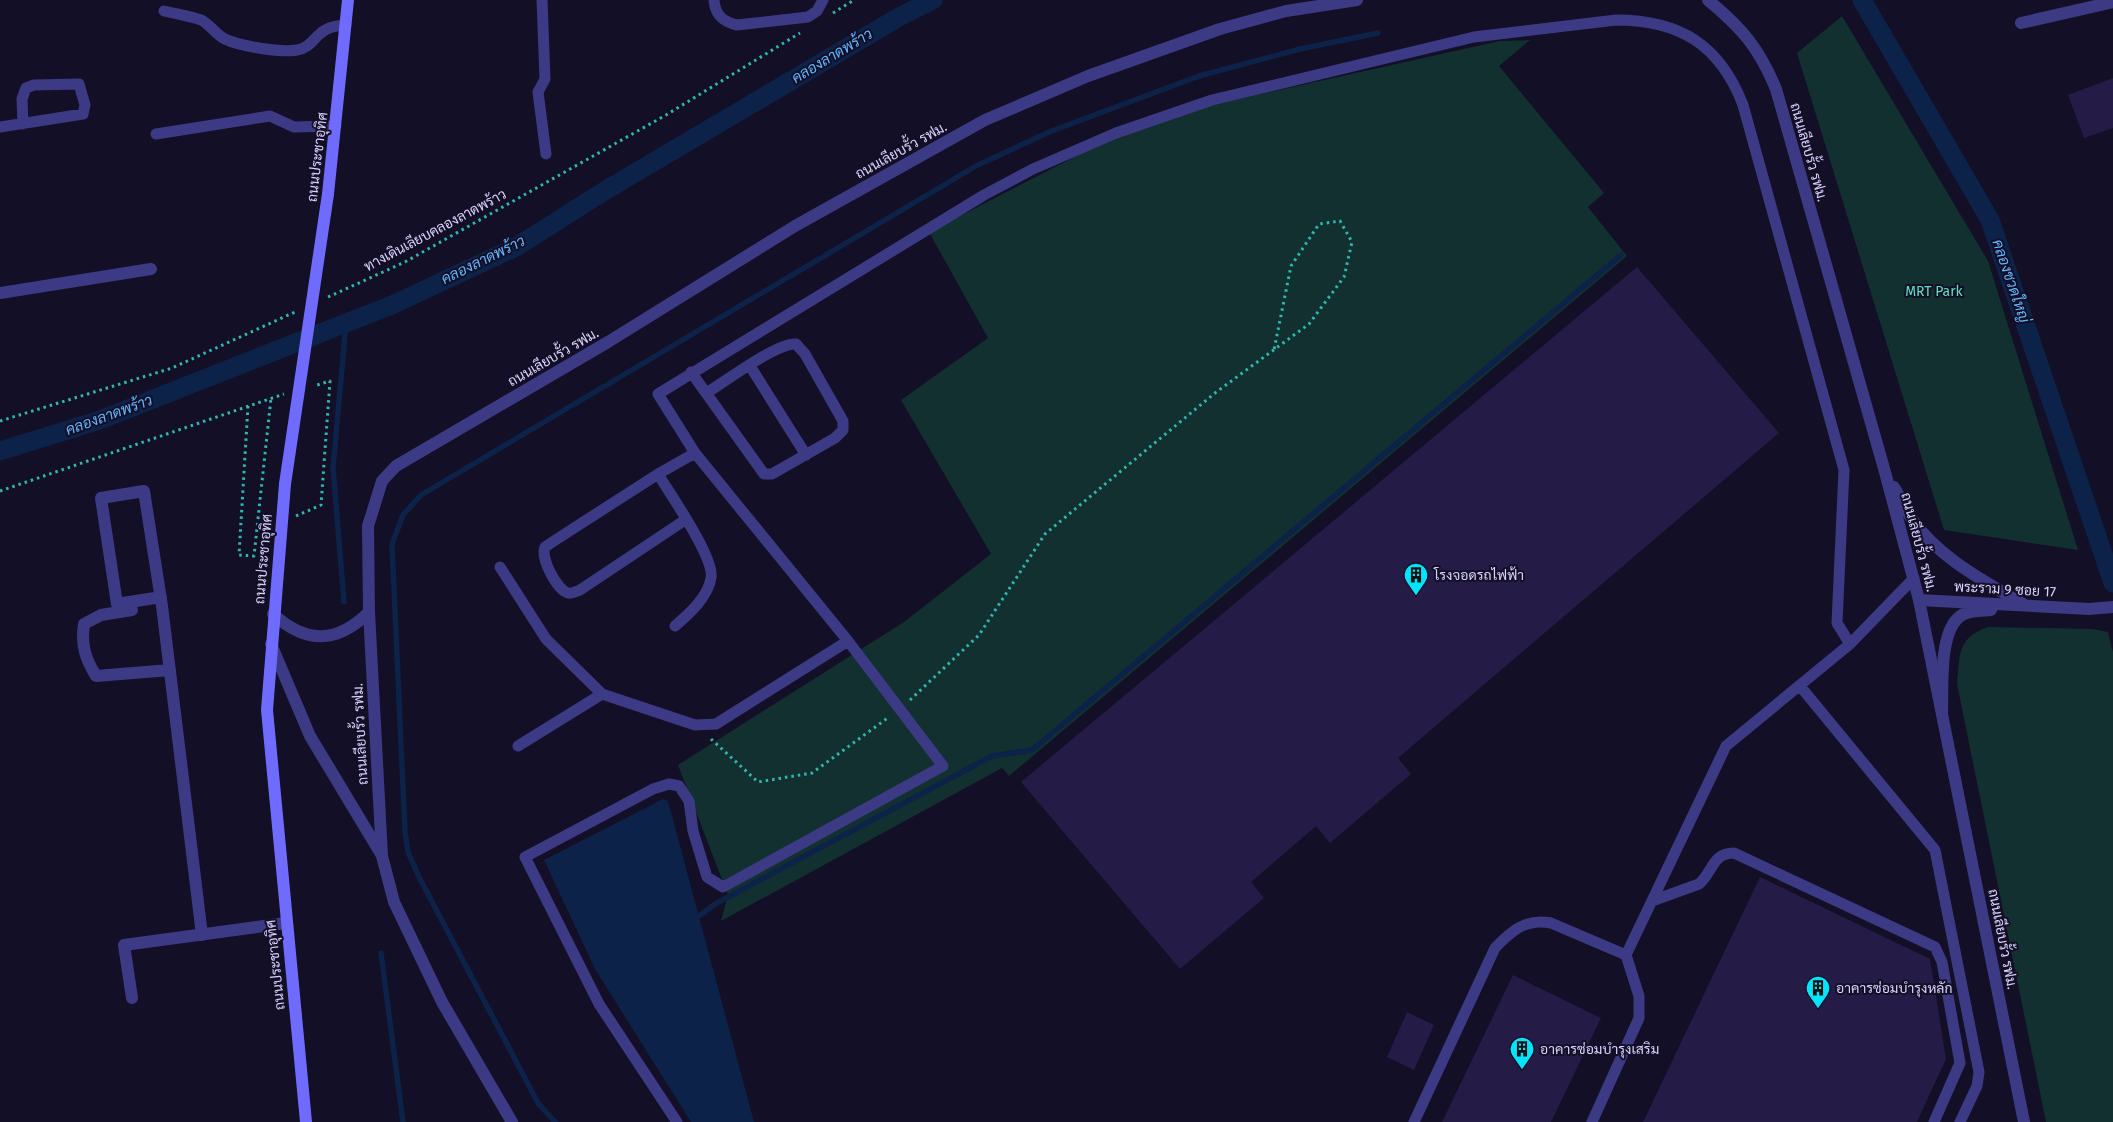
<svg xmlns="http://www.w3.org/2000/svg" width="2113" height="1122" viewBox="0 0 2113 1122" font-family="'Fira Sans',Sarabun,sans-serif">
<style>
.green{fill:#12302f}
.water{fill:#0c2248}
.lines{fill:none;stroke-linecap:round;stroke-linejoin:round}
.stream{stroke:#0c2248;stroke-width:5.5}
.canal{stroke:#0c2248;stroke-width:19}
.building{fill:#241b47}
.path{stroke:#2fb8b0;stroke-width:3;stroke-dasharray:2.5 4;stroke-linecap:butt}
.service{stroke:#3d3a85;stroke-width:11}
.minor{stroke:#3d3a85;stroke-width:12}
.tertiary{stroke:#3d3a85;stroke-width:12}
.secondary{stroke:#6f6bff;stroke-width:12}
.secondary-bridge{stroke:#6f6bff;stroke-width:12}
.labels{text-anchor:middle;stroke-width:4;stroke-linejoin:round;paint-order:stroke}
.street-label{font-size:14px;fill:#d9d4ff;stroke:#130f26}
.park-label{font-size:14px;fill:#5fe0c0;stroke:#130f26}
.poi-label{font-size:14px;fill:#d9d4ff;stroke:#130f26;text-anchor:start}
.water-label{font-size:15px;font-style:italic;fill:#62b6ff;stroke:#130f26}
</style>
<rect width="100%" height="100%" fill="#130f26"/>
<path class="green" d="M1842 16 1988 261 2078 550 1944 530 1797 53Z
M1530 40 1499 66 1604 193 1588 207 1627 256 1009 776 1002 768 721 921 728 895 678 765 904 622 991 554 901 400 988 338 929 232 1117 135 1211 105 1500 41Z
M1988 627 2093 629 2108 632 2113 652V1122H2046L1957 684C1960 654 1957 638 1988 627Z"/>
<path class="water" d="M663 799 668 801 754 1122H691L595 969 544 860Z"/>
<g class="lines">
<path class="stream" d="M344 602 333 468 346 323
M699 916 715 904 992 756 1032 750 1621 255
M381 953 403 1122
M555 1122 538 1103 419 877 408 852 405 832 392 544 403 515 421 495 976 166 1049 132 1199 76 1300 49 1378 33"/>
<path class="canal" d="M1862 0 1990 220 2113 583
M0 451 100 420 346 323 392 305 516 247 606 190 899 17 933 0"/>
</g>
<path class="building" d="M2113 78V128L2084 138 2068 95Z
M1637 267 1779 433 1398 758 1411 774 1330 843 1316 826 1251 882 1264 898 1180 969 1021 782Z
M1760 877 1930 959 1946 1059 1917 1122H1643Z
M1513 975 1601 1018 1551 1122H1442Z
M1407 1012 1434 1025 1414 1070 1387 1057Z"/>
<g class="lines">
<path class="path" d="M833 13 854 0
M328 297 405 262 666 115 800 33
M248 406 239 555 254 556 271 398
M0 421 172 368 295 312
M0 491 284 394
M296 516 321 505 330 381 314 386
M910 700 979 635 1045 534 1215 393 1309 324 1344 277 1352 242 1340 221 1319 224 1291 266 1274 350
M711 739 758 782 812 773 889 717"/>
<path class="service" d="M542 0 545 79 538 92 546 154
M714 0C715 15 723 22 737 25L808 17 817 11 823 0
M164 11C176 14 190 16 201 20 210 24 216 35 225 39 239 46 281 53 297 50 317 47 313 26 346 25
M0 127 83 114 85 105 79 84 34 85 26 88 22 99 23 124
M156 134 270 116 294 127 336 126
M750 366 806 455
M691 372 764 474H772L835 438 843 430V421L805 354 796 344C778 342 726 381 708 392
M658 474C670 494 715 558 711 578 708 597 689 614 675 626
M685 520 580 590C577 591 572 594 568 593 557 590 540 558 545 547L557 539 658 474 695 453
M500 567 546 639 602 694 695 725 716 724 848 641
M1850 644 1914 578
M1800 686 1935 850 1979 1072 1977 1086 1960 1122
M518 746 602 694
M1652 901 1699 884C1713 872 1712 853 1734 853L1935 947 1942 962 1960 1063 1934 1122
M677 1122 599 1004 525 857 653 789 669 784 679 786 689 801 693 831 707 877 723 887 943 766 848 641 695 453 658 394 984 195 1033 169 1116 133 1212 100 1474 37 1616 20C1680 20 1720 45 1743 105L1844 470 1837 623 1850 644 1726 746 1626 955
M1414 1122 1495 948C1511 931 1526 918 1551 923L1626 955 1639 996V1018L1592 1122"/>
<path class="minor" d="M2021 23 2113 2
M0 293 151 269
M161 597 117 604 101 498 144 491 162 606 202 935
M1919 600 2024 1122
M132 610 101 615 84 624C81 645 85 658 96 676L170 670
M132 998 124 945 286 923"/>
<path class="tertiary" d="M1708 0C1742 28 1759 48 1776 89L1885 472 1919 600 2089 609 2113 607
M1894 487C1900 497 1905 508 1911 518 1939 558 1982 580 2023 604
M273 614C306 644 337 644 369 612
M271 644 310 736 381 854
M1942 714C1943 688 1939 638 1957 619 1965 610 1980 611 1991 610
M512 1122 442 1002 394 902 382 856 369 612 368 526 382 481 396 466 608 342 795 226 985 120 1088 76 1220 29 1286 11 1357 0"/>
<path class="secondary" d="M328 194 348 0
M285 484 267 710 306 1122"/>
<path class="secondary-bridge" d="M285 484 328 194"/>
</g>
<defs>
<symbol id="building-pin" viewBox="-11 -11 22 30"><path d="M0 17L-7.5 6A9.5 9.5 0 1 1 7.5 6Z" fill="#00e5ff" stroke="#130f26"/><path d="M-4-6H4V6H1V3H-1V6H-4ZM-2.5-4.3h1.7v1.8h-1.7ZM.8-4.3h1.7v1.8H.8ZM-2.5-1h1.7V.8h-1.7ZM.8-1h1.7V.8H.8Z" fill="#111"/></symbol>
</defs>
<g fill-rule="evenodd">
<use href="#building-pin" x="1402" y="561" width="28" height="38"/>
<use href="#building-pin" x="1804" y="974" width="28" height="38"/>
<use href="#building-pin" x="1508" y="1035" width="28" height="38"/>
</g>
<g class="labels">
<g class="street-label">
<text transform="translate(901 150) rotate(-29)" y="5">ถนนเลียบรั้ว รฟม.</text>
<text transform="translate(1809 152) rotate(74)" y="5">ถนนเลียบรั้ว รฟม.</text>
<text transform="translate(317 157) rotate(-83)" y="5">ถนนประชาอุทิศ</text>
<text transform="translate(435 230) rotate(-28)" y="5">ทางเดินเลียบคลองลาดพร้าว</text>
<text transform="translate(553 357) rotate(-30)" y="5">ถนนเลียบรั้ว รฟม.</text>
<text transform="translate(1919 542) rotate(75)" y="5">ถนนเลียบรั้ว รฟม.</text>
<text transform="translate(263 559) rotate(-85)" y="5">ถนนประชาอุทิศ</text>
<text transform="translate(2005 589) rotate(3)" y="5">พระราม 9 ซอย 17</text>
<text transform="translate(360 734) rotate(-93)" y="5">ถนนเลียบรั้ว รฟม.</text>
<text transform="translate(2003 939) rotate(79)" y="5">ถนนเลียบรั้ว รฟม.</text>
<text transform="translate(275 965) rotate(-96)" y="5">ถนนประชาอุทิศ</text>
</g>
<g class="park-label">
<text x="1934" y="296">MRT Park</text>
</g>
<g class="poi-label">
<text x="1434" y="580">โรงจอดรถไฟฟ้า</text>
<text x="1836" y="993">อาคารซ่อมบำรุงหลัก</text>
<text x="1540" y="1054">อาคารซ่อมบำรุงเสริม</text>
</g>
<g class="water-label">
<text transform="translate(832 56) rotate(-31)" y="5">คลองลาดพร้าว</text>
<text transform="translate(483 260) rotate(-26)" y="5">คลองลาดพร้าว</text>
<text transform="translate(2011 281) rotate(71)" y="5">คลองชวดใหญ่</text>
<text transform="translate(109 415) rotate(-20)" y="5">คลองลาดพร้าว</text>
</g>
</g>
</svg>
